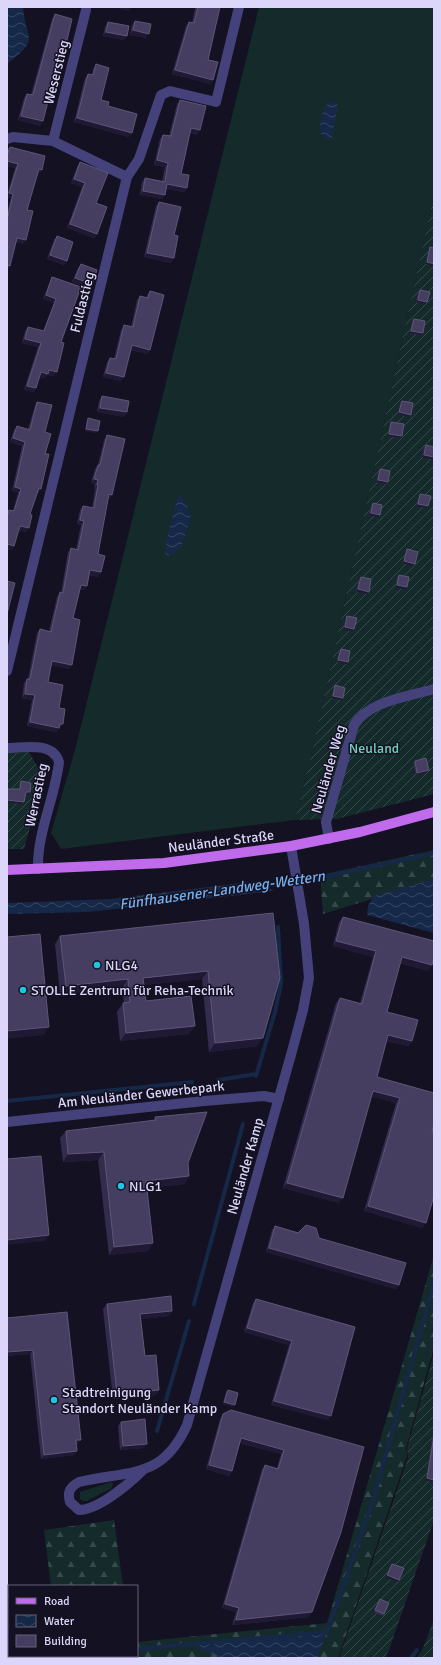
<svg xmlns="http://www.w3.org/2000/svg" width="441" height="1665" viewBox="0 0 441 1665" font-family="Signika,sans-serif">
<style>
.grass{fill:#152b2b}
.forest{fill:url(#forest-firs)}
.garden{fill:url(#garden-furrows)}
.water{fill:url(#water-waves)}
.lines{fill:none;stroke-linecap:round;stroke-linejoin:round}
.stream{stroke:#162847;stroke-width:4}
.minor{stroke:#45427b;stroke-width:10}
.major{stroke:#c06bec;stroke-width:10}
.wall{fill:#342c4d}
.shaded-wall{fill:#1f1934}
.building{fill:#463e60;stroke:#5d5678}
.poi-dot{fill:#1cc7e0;stroke:#141122;stroke-width:1.5}
.labels{text-anchor:middle;stroke-width:3;stroke-linejoin:round;paint-order:stroke}
.street-label{font-size:14px;fill:#dcd7fa;stroke:#141122}
.park-label{font-size:14px;fill:#6cd1bb;stroke:#141122}
.poi-label{font-size:14px;fill:#dcd7fa;stroke:#141122;text-anchor:start}
.water-label{font-size:15px;font-style:italic;fill:#72b0ed;stroke:#141122}
</style>
<defs>
<pattern id="forest-firs" width="22" height="20" patternUnits="userSpaceOnUse"><rect width="22" height="20" fill="#152b2b"/><path d="M5 1l3.5 6h-7zM16 11l3.5 6h-7z" fill="#36494b"/></pattern>
<pattern id="garden-furrows" width="10" height="10" patternUnits="userSpaceOnUse"><rect width="10" height="10" fill="#152b2b"/><path d="M-1 1l2-2M0 10L10 0M9 11l2-2" fill="none" stroke="#36494b"/></pattern>
<pattern id="water-waves" width="16" height="10" patternUnits="userSpaceOnUse"><rect width="16" height="10" fill="#162847"/><path d="M0 5q4-4 8 0t8 0" fill="none" stroke="#374662"/></pattern>
</defs>
<rect width="100%" height="100%" fill="#141122"/>
<path class="grass" d="M259 7H434V195L311 756 295 820 61 849 51 833 75 750Z
M111 1482 113 1483 112 1488 87 1501H83L80 1499V1492Z"/>
<path class="forest" d="M434 850V880L323 914 320 875Z
M434 1255V1347L406 1448 407 1456 338 1658H7V1647H9V1656H137V1642L327 1623Z
M114 1520 123 1586H51L44 1530Z"/>
<path class="garden" d="M434 195V794L337 819 295 820 311 756Z
M29 752 44 778 24 849H7V753Z
M434 1353V1520L389 1650 385 1658H339L408 1458 407 1448Z
M434 1619V1658H417L423 1648Z"/>
<path class="water" d="M7 7H23C26 42 41 38 7 64Z
M330 102H335L338 106 332 136 331 139 327 140 321 134C319 124 321 109 330 102Z
M180 495 187 506 191 517 182 544 175 553 168 556 165 553 167 538 178 496Z
M434 879V933L367 915 368 906 374 896Z
M258 881 274 891 88 912 7 914V903L110 899Z
M327 1632 317 1658H223L197 1648 194 1645Z"/>
<g class="lines">
<path class="stream" d="M260 886 305 881 434 853
M256 1076 275 1012 281 984 278 927
M218 1080 256 1074
M7 1101 192 1082
M194 1304 243 1124
M157 1431 189 1321
M137 1649 327 1632 372 1504 434 1283
M46 1658 62 1656
M411 1658 417 1650"/>
<path class="minor" d="M7 139 13 137 53 141 127 177
M53 141 86 10
M7 671 127 177 139 159 161 95 170 91 216 102 239 7
M7 748C23 748 53 741 59 762 55 798 37 832 38 869
M329 839 326 822 354 725C369 701 407 697 434 689
M7 1122 204 1101 264 1096 279 1099
M142 1471C129 1484 98 1510 79 1510L70 1502C67 1492 70 1487 79 1482 130 1470 162 1480 187 1425L294 1044 303 1010 309 978 304 924 291 846"/>
<path class="major" d="M7 870 164 863 291 846 360 832 434 812"/>
</g>
<path class="wall" d="M196 7H220L208 60 210 84 172 74 186 26 189 22 192 23 195 8Z
M55 14 56 87 53 91H51L40 126 18 120 24 98 27 94 31 95 52 19Z
M135 21 146 38 130 35 132 25Z
M108 22 127 36 124 40 103 36 105 27Z
M96 64 101 100 108 106 129 137 74 122 85 78 88 74 92 75 93 69Z
M180 100 197 135 190 133 181 174 187 188 184 192 166 189 162 199 140 195 142 182 145 178 162 181 165 167 154 165 160 139 163 135 169 136 177 104Z
M10 147 39 174H37L27 210 23 244 16 242 7 270V212L11 198 7 197V195L15 168 7 166V150Z
M80 162 96 203 97 234 94 238 67 228 82 187 71 183 77 167Z
M159 202 171 263 144 257 156 206Z
M57 236 67 261 64 265 47 259 54 240Z
M430 247 434 266 426 264 429 249Z
M81 264 92 284 89 288 72 282 78 268Z
M52 277 81 287 61 342 54 376 47 375 45 378 39 377 36 388 34 392 24 390 38 347 22 343 25 331 28 327 43 331 54 303 43 299 50 281Z
M420 290 426 304 416 302 418 292Z
M150 291V350L147 354 131 350 121 381 103 377 107 362 110 358 114 359 121 330 124 325 131 327 137 300 140 296 146 298 147 295Z
M414 319 421 335 410 333 412 321Z
M102 396 127 412 124 417 97 412 99 401Z
M402 401 409 417 398 414 400 403Z
M37 402 45 432V454L41 489 38 493H37L30 514 26 532 18 530 14 546 11 550 7 549V512L9 510 13 511 18 493 12 491 22 446 10 442 14 430 17 426 28 429 35 406Z
M88 418 96 433 85 431 87 420Z
M391 422 401 438 388 436 390 424Z
M107 435 112 495 109 499H108L98 554 101 572 98 577 89 575 87 586 84 590 80 589 73 618 69 669 51 665 48 682 59 708 60 729 59 728 56 732 27 726 32 700 22 698 24 683 27 679H28L37 633 40 629 49 631 57 597 60 592 61 593 68 552 71 548 76 549 81 525 77 524 80 510 83 506 92 508 95 490 94 489 95 484 91 483 95 469 98 465 104 440Z
M426 445 434 447 422 457 424 447Z
M380 469 388 482 386 484 376 482 379 471Z
M420 494 428 506 427 508 416 506 419 496Z
M373 503 378 517 369 515 371 505Z
M407 549 413 566 403 563 406 551Z
M399 575 407 587 406 589 395 588 397 577Z
M361 577 367 594 356 592 359 579Z
M347 616 354 629 352 631 343 629 346 618Z
M341 649 348 662 347 664 337 662 339 651Z
M335 685 343 698 341 700 331 698 334 688Z
M415 761 429 770 427 772 416 775 413 763Z
M21 781 30 792 29 795 25 794 23 804 19 789V784Z
M273 913 257 1046 209 1052 202 979 144 985 146 1001 189 1034 120 1041 117 1012 123 1003H124L122 988 60 994 55 944 60 936Z
M343 917 428 971 400 963 387 1012 412 1041 408 1046 387 1041 377 1077 434 1093 426 1223 422 1228 364 1211 396 1103 371 1096 339 1203 283 1188 336 1003 340 998 360 1003 373 957 333 946 339 922Z
M155 1117 189 1176 184 1184 147 1188 153 1243 148 1251 109 1255 98 1160 63 1162 60 1138 66 1131 153 1121Z
M275 1226 319 1238 399 1285 396 1289 266 1252 272 1230Z
M256 1299 355 1327 328 1420 271 1405 289 1345 244 1332 253 1303Z
M107 1304 169 1316 141 1319 145 1356 156 1395 113 1399 103 1309Z
M67 1312 78 1444H76L74 1455 41 1459 30 1354 7 1356Z
M228 1390 233 1407 223 1404 226 1392Z
M223 1414 364 1447 309 1617 232 1625 236 1612 222 1608 262 1469 265 1465 277 1468 281 1454 240 1443 232 1471 229 1476 206 1469 220 1419Z
M121 1422 144 1448 120 1450 118 1426Z
M434 1436V1480L432 1482 426 1480 432 1438Z
M380 1599 384 1614 383 1616 374 1612Z"/>
<path class="shaded-wall" d="M113 7H131L129 11Z
M133 30 149 34 146 38 130 35Z
M106 32 127 36 124 40 103 36Z
M175 70 213 80 210 84 172 74Z
M52 86 56 87 53 91 49 90Z
M21 116 43 121 40 126 18 120Z
M77 118 132 133 129 137 74 122Z
M191 128 200 130 197 135 188 132Z
M157 160 168 163 165 167 154 165Z
M7 161 18 164 15 168 7 166Z
M39 169 42 170 39 174 36 173Z
M74 179 85 183 82 187 71 183Z
M167 184 187 188 184 192 164 189Z
M143 191 165 195 162 199 140 195Z
M9 193 13 194 11 198 7 197V196Z
M70 224 97 234 94 238 67 228Z
M17 238 26 240 23 244 14 242Z
M147 253 174 258 171 263 144 257Z
M50 255 67 261 64 265 47 259Z
M427 262 434 264V266L426 264Z
M7 265 10 266 7 270Z
M75 278 92 284 89 288 72 282Z
M46 295 56 299 54 303 43 299Z
M418 300 427 302 426 304 416 302Z
M411 331 423 333 421 335 410 333Z
M25 339 41 343 38 347 22 343Z
M132 345 150 350 147 354 129 349Z
M49 370 57 372 54 376 47 375 45 378 38 377 41 372Z
M106 373 124 377 121 381 103 377Z
M27 386 36 388 34 392 24 390Z
M100 408 127 412 124 417 97 412Z
M399 412 411 415 409 417 398 414Z
M86 429 98 431 96 433 85 431Z
M389 434 402 436 401 438 388 436Z
M13 438 25 442 22 446 10 442Z
M424 455 434 457V460L422 457Z
M94 479 98 480 95 484 91 483Z
M378 480 388 482 386 484 376 482Z
M97 485H98L95 490 94 489Z
M15 487 21 489 18 493 12 491Z
M39 488 41 489 38 493 36 492Z
M109 494 112 495 109 499H106Z
M418 504 428 506 427 508 416 506Z
M371 513 380 515 378 517 369 515Z
M80 520 84 521 81 525 77 524Z
M20 526 29 528 26 532 17 530Z
M7 544 14 546 11 550 7 549Z
M404 561 415 564 413 566 403 563Z
M90 570 101 572 98 577 87 574Z
M81 585 87 586 84 590 78 589Z
M397 585 407 587 406 589 395 588Z
M358 589 369 592 367 594 356 592Z
M345 627 354 629 352 631 343 629Z
M338 660 348 662 347 664 337 662Z
M52 661 72 665 69 669 49 665Z
M25 694 35 695 32 700 22 698Z
M333 696 343 698 341 700 331 698Z
M30 722 60 724H63L60 729 59 728 56 732 27 726Z
M429 770 427 772 416 775 417 773Z
M26 792H30L29 795 24 794Z
M7 800 24 802 23 804 7 802Z
M336 941 376 951 373 957 333 946Z
M402 957 432 965 428 971 398 962Z
M208 971 202 979 137 986 143 978Z
M128 979 122 988 60 994 66 986Z
M195 1026 189 1034 120 1041 126 1033Z
M49 1027 44 1035 7 1039V1031Z
M388 1035 412 1041 408 1046 385 1040Z
M263 1038 257 1046 209 1052 215 1043Z
M373 1091 400 1098 396 1103 369 1096Z
M104 1152 98 1160 63 1162 68 1154Z
M189 1176 184 1184 141 1189 146 1181Z
M287 1183 343 1198 339 1203 283 1188Z
M368 1206 426 1223 422 1228 364 1211Z
M49 1235 45 1241 7 1245V1240Z
M153 1243 148 1251 109 1255 114 1247Z
M269 1248 399 1285 396 1289 266 1252Z
M172 1311 169 1316 137 1320 140 1314Z
M247 1328 292 1341 289 1345 244 1332Z
M33 1350 30 1354 7 1356V1352Z
M159 1390 156 1395 113 1399 117 1394Z
M274 1401 331 1416 328 1420 271 1405Z
M224 1402 235 1405 233 1407 223 1404Z
M241 1438 284 1450 281 1454 238 1442Z
M76 1440H81L78 1444 73 1445Z
M147 1444 144 1448 120 1450 123 1446Z
M77 1451 74 1455 41 1459 44 1455Z
M209 1465 232 1471 229 1476 206 1469Z
M427 1478 434 1480 432 1482 426 1480Z
M387 1575 399 1580 398 1582 385 1577Z
M225 1604 239 1608 236 1612 222 1608Z
M312 1612 309 1617 232 1625 236 1620Z"/>
<path class="building" d="M198 7H220L208 60 218 62 213 80 175 70 189 22 194 23Z
M55 14 72 19 56 87 52 86 43 121 21 116 27 94 33 95Z
M135 21 151 24 149 34 133 30Z
M108 22 129 26 127 36 106 32Z
M96 64 109 68 101 100 109 102 108 106 137 114 132 133 77 118 88 74 93 75Z
M180 100 206 106 200 130 191 128 181 174 189 175 187 188 167 184 165 195 143 191 145 178 165 182 168 163 157 160 163 135 171 136Z
M10 147 45 156 42 170 39 169 27 210 33 211 26 240 17 238 10 266 7 265V220L13 194 9 193 18 164 7 161V156Z
M80 162 108 173 96 203 107 207 97 234 70 224 85 183 74 179Z
M159 202 181 207 174 235 178 236 174 258 147 253Z
M57 236 73 242 67 261 50 255Z
M430 247 434 248V264L427 262Z
M81 264 97 270 92 284 75 278Z
M52 277 81 287 61 342 64 343 57 372 49 370 48 374 41 372 36 388 27 386 41 343 25 339 28 327 44 331 56 299 46 295Z
M420 290 430 292 427 302 418 300Z
M150 291 164 295 150 350 132 345 124 377 106 373 110 358 116 359 124 325 133 327 140 296 148 298Z
M414 319 425 321 423 333 411 331Z
M102 396 129 401 127 412 100 408Z
M402 401 413 403 411 415 399 412Z
M37 402 52 405 45 432 51 434 45 454H49L41 489 39 488 30 514 32 515 29 528 20 526 14 546 7 544V517L9 510 14 511 21 489 15 487 25 442 13 438 17 426 30 430Z
M88 418 100 421 98 431 86 429Z
M391 422 404 424 402 436 389 434Z
M107 435 125 439 112 495 109 494 102 532 98 554 105 556 101 572 90 570 87 586 81 585 73 618 80 620 72 665 52 661 48 682 63 685 59 708 65 709 63 724H60L59 728 30 722 35 695 25 694 27 679H30L40 629 51 632 60 592 63 593 71 548 78 550 84 521 80 520 83 506 94 508 98 485H97L98 480 94 479 98 465H100Z
M426 445 434 447V457L424 455Z
M380 469 390 471 388 482 378 480Z
M420 494 431 496 428 506 418 504Z
M373 503 382 505 380 515 371 513Z
M407 549 418 552 415 564 404 561Z
M399 575 409 577 407 587 397 585Z
M361 577 371 579 369 592 358 589Z
M7 581 15 583 7 614Z
M347 616 357 618 354 629 345 627Z
M341 649 350 651 348 662 338 660Z
M335 685 345 688 343 698 333 696Z
M426 758 429 770 417 773 415 761Z
M21 781 31 783 30 792H26L24 802 7 800V789H20Z
M273 913 280 978 263 1038 215 1043 208 971 143 978 146 1001 191 996 195 1026 126 1033 123 1003 130 1002 128 979 66 986 60 936Z
M343 917 434 941V958L432 965 402 957 387 1012 418 1020 412 1041 388 1035 377 1077 434 1093V1123L432 1132H434V1196L426 1223 368 1206 400 1098 373 1091 343 1198 287 1183 340 998 362 1004 376 951 336 941Z
M40 934 49 1027 7 1031V937Z
M207 1112 188 1163 189 1176 146 1181 153 1243 114 1247 104 1152 68 1154 66 1131 156 1120 155 1117Z
M41 1156 49 1235 7 1240V1159Z
M306 1225 316 1228 319 1238 406 1263 399 1285 269 1248 275 1226 298 1233Z
M171 1296 172 1311 140 1314 145 1356 156 1355 159 1390 117 1394 107 1304Z
M256 1299 355 1327 331 1416 274 1401 292 1341 247 1328Z
M67 1312 81 1440H76L77 1451 44 1455 33 1350 7 1352V1318Z
M228 1390 238 1393 235 1405 224 1402Z
M231 1410 364 1447 341 1532 312 1612 236 1620 239 1608 225 1604 265 1465 278 1469 284 1450 241 1438 232 1471 209 1465 223 1414Z
M145 1419 147 1444 123 1446 121 1422Z
M434 1436V1480L427 1478Z
M392 1564 404 1568 399 1580 387 1575Z
M380 1599 389 1603 384 1614 375 1610Z"/>
<g class="poi-dot">
<circle cx="97" cy="965" r="4"/>
<circle cx="23" cy="990" r="4"/>
<circle cx="121" cy="1186" r="4"/>
<circle cx="54" cy="1400" r="4"/>
</g>
<g class="labels">
<g class="street-label">
<text transform="translate(56 72) rotate(-76)" y="5">Weserstieg</text>
<text transform="translate(82 302) rotate(-76)" y="5">Fuldastieg</text>
<text transform="translate(328 769) rotate(-74)" y="5">Neuländer Weg</text>
<text transform="translate(36 795) rotate(-78)" y="5">Werrastieg</text>
<text transform="translate(221 841) rotate(-7)" y="5">Neuländer Straße</text>
<text transform="translate(141 1094) rotate(-6)" y="5">Am Neuländer Gewerbepark</text>
<text transform="translate(245 1166) rotate(-74)" y="5">Neuländer Kamp</text>
</g>
<g class="park-label">
<text x="374" y="753">Neuland</text>
</g>
<g class="poi-label">
<text x="105" y="970">NLG4</text>
<text x="31" y="995">STOLLE Zentrum für Reha-Technik</text>
<text x="129" y="1191">NLG1</text>
<text x="62" y="1397">Stadtreinigung<tspan x="62" dy="16">Standort Neuländer Kamp</tspan></text>
</g>
<g class="water-label">
<text transform="translate(222 890) rotate(-8)" y="5">Fünfhausener-Landweg-Wettern</text>
</g>
</g>
<rect width="441" height="1665" fill="none" stroke="#dcd7fa" stroke-width="16"/>
<rect x="8" y="1585" width="130" height="72" fill="#141122" stroke="#646078"/>
<rect x="16" y="1598" width="20" height="6" fill="#c06bec" stroke="#646078"/>
<text x="44" y="1605" font-size="12" fill="#dcd7fa">Road</text>
<rect x="16" y="1615" width="20" height="12" fill="url(#water-waves)" stroke="#646078"/>
<text x="44" y="1625" font-size="12" fill="#dcd7fa">Water</text>
<rect x="16" y="1635" width="20" height="12" fill="#463e60" stroke="#646078"/>
<text x="44" y="1645" font-size="12" fill="#dcd7fa">Building</text>
</svg>
